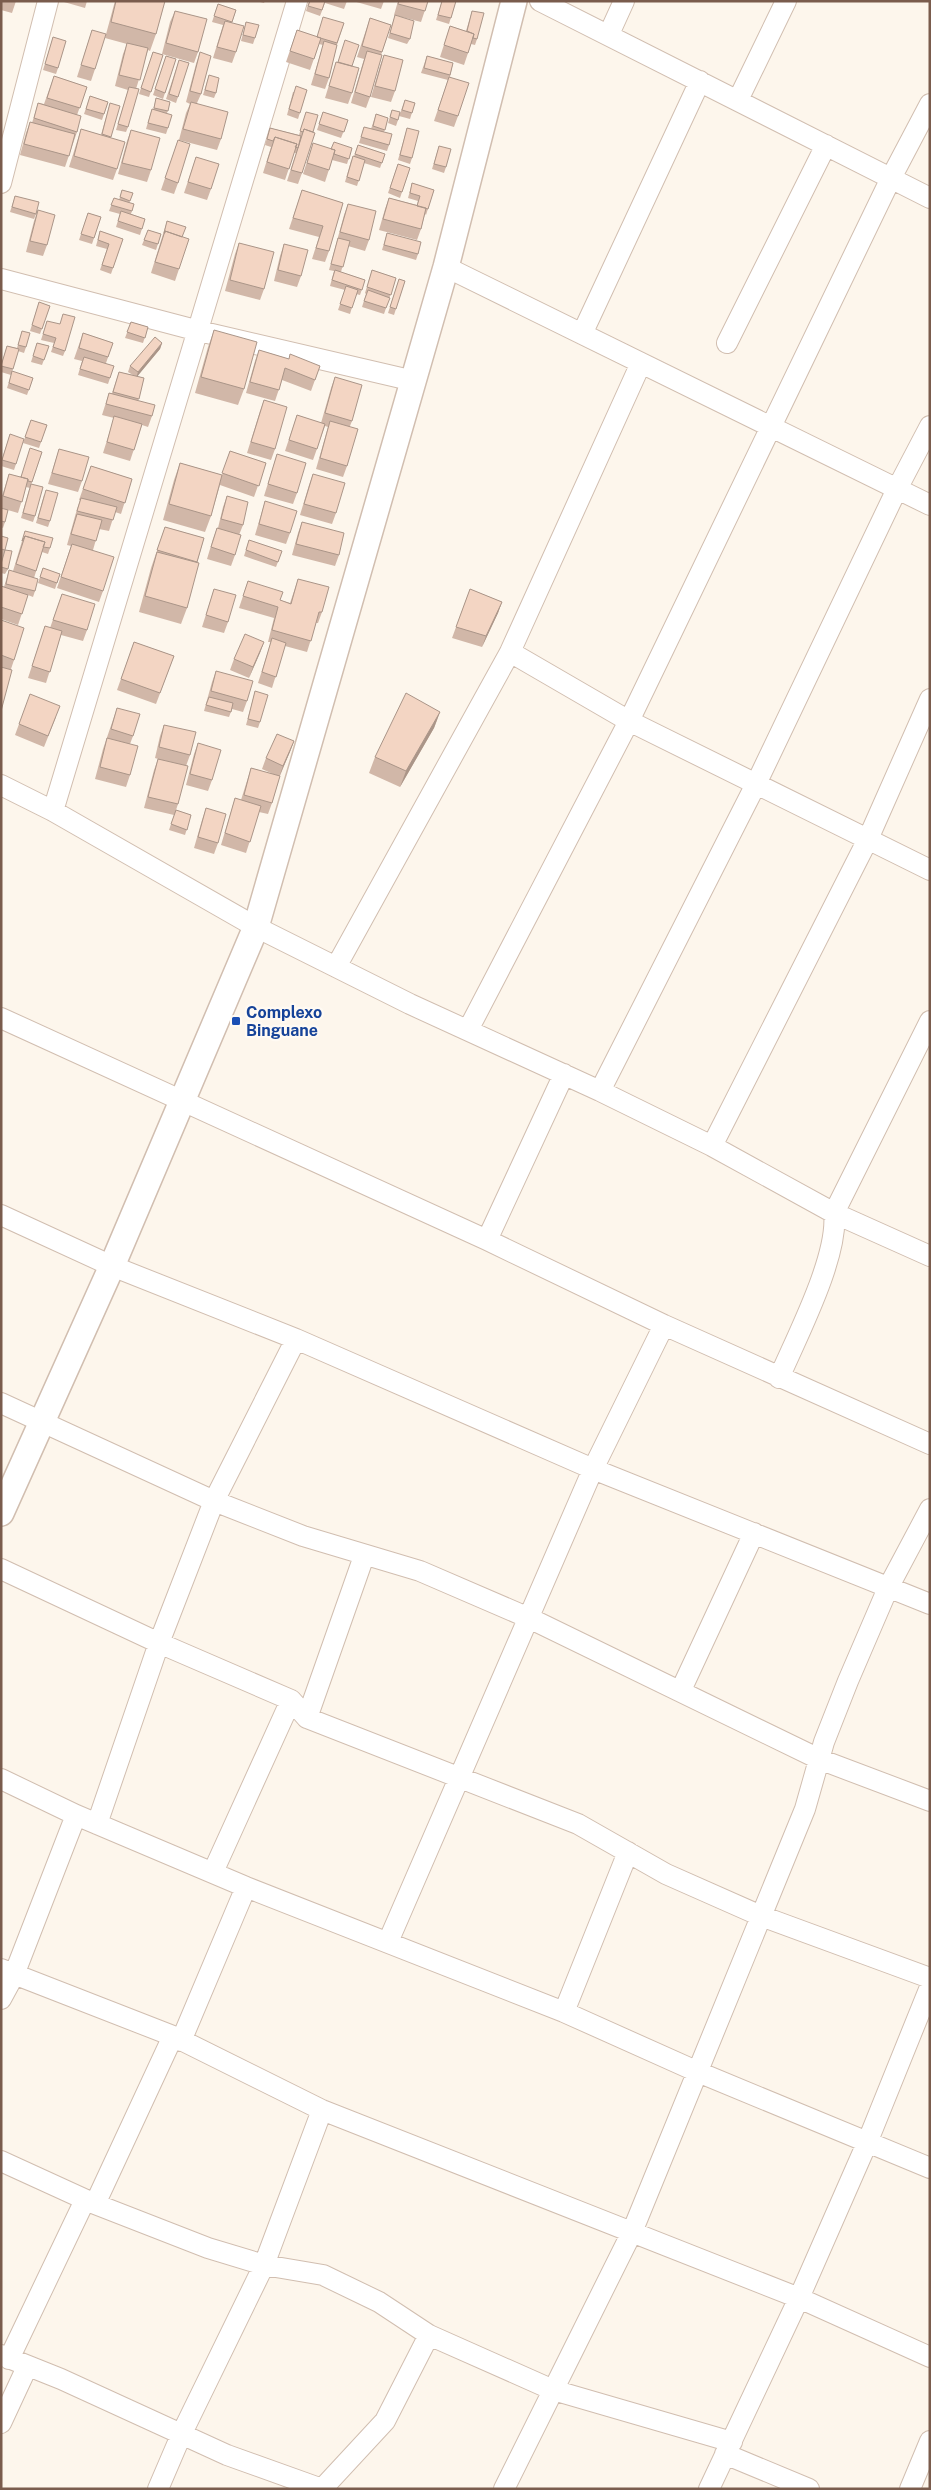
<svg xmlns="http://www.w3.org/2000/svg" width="931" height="2490" viewBox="0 0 931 2490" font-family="'Public Sans',sans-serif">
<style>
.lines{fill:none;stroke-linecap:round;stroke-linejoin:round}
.minor-casing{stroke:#d1beb0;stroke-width:22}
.tertiary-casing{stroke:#d1beb0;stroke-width:28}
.minor{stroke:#fff;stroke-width:20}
.tertiary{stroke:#fff;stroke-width:25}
.wall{fill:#d1b7a8}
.shaded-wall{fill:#aa9588}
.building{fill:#f3d5c3;stroke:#aa9588}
.transit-dot{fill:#1a4fb4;stroke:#fffaf3;stroke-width:2}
.labels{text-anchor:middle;stroke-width:4.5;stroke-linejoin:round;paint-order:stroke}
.transit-label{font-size:16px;font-weight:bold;fill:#164399;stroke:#fffaf3;text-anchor:start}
</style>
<rect width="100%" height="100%" fill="#fdf6ec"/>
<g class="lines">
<defs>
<path id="minor" d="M540 1 930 198
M609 34 624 1
M738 100 786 1
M1 183 48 1
M446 267 930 505
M1 279 199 331 414 381
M582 334 700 81
M727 343 826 145
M510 652 629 721 930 870
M1 785 53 811 256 927 410 1004 600 1091 712 1146 834 1213 930 1256
M53 811 297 1
M336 967 510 652 641 363
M1 1018 487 1240 664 1325 930 1444
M468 1030 629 721 891 178 930 104
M600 1091 756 784 897 489 930 426
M712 1146 868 839 930 699
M1 1215 112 1266 296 1339 593 1469 930 1604
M487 1240 564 1074
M779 1378C797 1336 839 1256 834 1213L930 1021
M1 1403 214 1501 303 1536 420 1571 529 1618 819 1759 930 1801
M1 1569 159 1643 291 1700 307 1718 578 1824 666 1874 761 1916 930 1978
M681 1690 754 1533
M307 1718 364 1556
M1 1779 76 1815 246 1887 564 2012 698 2072 930 2168
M97 1824 159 1643 214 1501 296 1339
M213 1872 291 1700
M388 1942 593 1469 664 1325
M1 1969 173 2036 322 2110 799 2298 930 2357
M1 1999 14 1975 76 1815
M564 2012 628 1852
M181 2041 246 1887
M1 2161 95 2204 208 2248 264 2265 323 2275 379 2302 429 2335 553 2390 732 2442
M95 2204 173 2036
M1 2355 61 2379 227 2455 322 2489
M9 2359 85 2200
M1 2423 27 2367
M725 2454 809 2489
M158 2489 182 2433 264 2265 322 2110
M322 2489 385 2421 429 2335
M504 2489 632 2232 805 1809 824 1742 848 1681 888 1588 930 1509
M709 2489 799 2298 867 2143 930 1987
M910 2489 930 2441"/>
<path id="tertiary" d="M1 1513 112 1266 256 927 446 267 514 1"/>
</defs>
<use href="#minor" class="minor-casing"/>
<use href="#tertiary" class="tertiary-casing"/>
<use href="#minor" class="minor"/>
<use href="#tertiary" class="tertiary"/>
</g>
<path class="wall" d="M1 1H16L12 13 1 10Z
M65 1H87L85 8 64 2Z
M115 1H165L156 34 150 51 148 50 136 89 128 127 126 132 116 130 128 90 115 86 123 54 127 44 105 38Z
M256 1H265L264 3Z
M309 1H347L344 9 325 3 320 16 306 11Z
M353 1H384L381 9Z
M398 1H428L421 22 394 15Z
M442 1H456L449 24 436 20Z
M218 4 236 10 232 23 236 52 232 63 213 58 223 25 212 22Z
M175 11 198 52 194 63 162 54 170 22Z
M472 11 477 39 475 45 471 44 464 65 440 57 450 26 466 31Z
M395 15 410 39 407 44 388 38Z
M370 18 391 25 381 55 370 97 366 108 351 103 364 59 357 57Z
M246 22 255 38 253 44 241 41Z
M344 23 337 45 329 78 325 89 311 85 323 45 319 44 310 70 286 62 297 30 317 37Z
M92 30 95 69 91 81 77 77Z
M53 37 58 68 56 74 43 70Z
M153 52 163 55 149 97 139 94Z
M200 52 201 94 197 103 221 139 217 150 179 140 186 113 190 104 186 102 196 64Z
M384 55 395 91 391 102 371 97 380 66Z
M166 56 176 59 163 99 153 95Z
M427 56 453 63 450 77 458 116 454 127 434 121 448 80 421 73Z
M179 60 189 63 176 103 166 99Z
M336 62 352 66V93L348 104 325 98Z
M209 75 216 93 214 98 203 95Z
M54 76 87 87 77 115V132L65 167 20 155 26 133 30 122 32 123 38 103 44 104Z
M307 90 298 119 287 115 293 92Z
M90 96 108 102 102 120 84 114Z
M156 98 170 102 167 113 168 128 166 134 146 129 150 115 152 109 153 110Z
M405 100 415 103 410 119 399 116Z
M110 103 111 138 117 169 113 180 69 167 81 129 101 135Z
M392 110 398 120 396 126 388 123Z
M306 112 302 173 298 184 287 181 296 153H294L285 180 263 173 271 147 265 145 270 128 299 135Z
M323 112 348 120 341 138 317 130Z
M376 114 388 118 384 132 389 145 387 151 359 143 364 127 371 129Z
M407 128 412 158 410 164 398 160Z
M131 130 151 170 147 182 118 174 127 141Z
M178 140V183L174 194 161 190Z
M313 143 331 149 352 148 347 164 332 160 325 182 303 174Z
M358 145 385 154 380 168 364 163 357 186 345 182 351 161 354 156Z
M439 146 446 167 444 173 432 169Z
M196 157 211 189 207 200 184 193Z
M398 164 410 168 400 198 388 193Z
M412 183 434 190 426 215 425 214 421 229 417 240 379 230 385 209 389 198 417 205 418 201 408 198Z
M122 190 133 193 129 203 134 204 131 214 145 219 140 235 116 227 120 214 109 211 114 198 119 200Z
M302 190 343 203 329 251 325 262 312 259 319 237 289 229Z
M15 196 36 214 34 219 10 212Z
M348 204 369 240 365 251 348 246 341 272 365 280 360 295 356 294 350 314 338 310 345 290 330 286 334 271 329 270 344 215Z
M38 210 47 245 43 256 26 252 34 221Z
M88 213 101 217 92 244 79 240Z
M167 221 182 237 179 269 175 281 151 273Z
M148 230 161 234 156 250 142 245Z
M100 231 123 239 111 274 100 270 107 249 96 246Z
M387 233 418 254 416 260 382 250Z
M239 243 264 289 260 300 225 291 235 254Z
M284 244 301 276 297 287 274 281 280 256Z
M372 270 396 278 384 314 362 307 366 294 365 293Z
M399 279 405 281 394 315 388 313Z
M39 302 50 306 40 334 30 331Z
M47 321 65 351 63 356 51 352 54 343 41 340Z
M131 322 148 327 143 343 125 338Z
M214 330 244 389 238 405 195 393 208 347Z
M22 331 26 347 24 353 18 351 12 372 33 378 27 395 7 388 11 375 1 372V365L7 346 17 348Z
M83 333 113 343 106 363 110 378 108 384 78 375 82 361 74 359Z
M37 343 49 346 42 365 31 362Z
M162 343 160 349 137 376 144 378 138 401 152 416 148 427 142 425 130 461 103 453 114 418 102 415 109 393H112L119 372 133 375 128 372 130 366Z
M259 350 289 359 320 366 311 391 282 380 275 401 246 393 255 361Z
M335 377 352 421 350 426 347 466 343 477 316 469 328 427 325 426 313 460 285 451 297 415 321 423 331 388Z
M264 400 275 449 271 460 247 453 260 411Z
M31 420 47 425 39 448 23 443Z
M10 434 16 464 14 470 1 466V462Z
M59 449 82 481 78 492 48 484Z
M230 451 266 463 254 497 220 485 211 516 205 532 163 520 174 480 180 463 222 475Z
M42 452 30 488 26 487 18 513 1 508V499L9 474 20 477Z
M277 454 297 493 293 504 264 496Z
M91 466 132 479 121 514 115 512 109 531 99 529 93 550 103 591 99 602 57 588 71 546 67 545 77 509 80 500H79Z
M313 474 336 513 332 524 300 515 309 485Z
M29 490 35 516 33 522 21 518Z
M44 495 50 521 48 527 36 523Z
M227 496 243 525 239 535 235 555 231 566 207 559 213 539 217 528H218L223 507Z
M265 501 290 533 286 544 255 535Z
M1 508 5 522 3 528 1 527Z
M302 522 339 555 335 566 292 555 298 533Z
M165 527 204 538 197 563 187 608 181 624 139 612 151 568Z
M25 531 50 548 48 554 42 552 34 578 35 591 33 597 28 595 18 625 1 619V586L4 587 9 570 13 571Z
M1 536 5 550 8 569 5 574 1 573V561L2 556 1 555Z
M249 540 282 551 276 567 244 556Z
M43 568 60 574 55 589 38 583Z
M298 579 322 612 318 623H316L307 652 285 646 272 688 258 683 271 642H268L274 618 239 608 248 581 280 600 290 603Z
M214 589 228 622 224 633 202 627Z
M470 589 502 602 498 613 482 647 452 638Z
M62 594 87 630 83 641 61 635 46 683 28 678 45 626 50 628Z
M1 620 14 660 11 669 1 711Z
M134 642 174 656 156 704 117 690Z
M264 642 249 678 230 670 234 659Z
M216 671 247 701 243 712 232 709 229 717 204 711 212 682Z
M255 691 260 722 258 728 246 725Z
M117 708 133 736 130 744V775L126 787 95 779 103 749Z
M440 712 434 728 400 787 369 773 375 757Z
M56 717 44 747 15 735 19 724Z
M164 725 190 755 186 766 178 804 176 810 191 815 185 835 169 830 174 815 144 808 154 770 158 759 155 758 160 736Z
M294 741 280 776 272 803 268 814 259 812 246 853 221 845 235 798 241 800 251 768 273 774 262 769 266 758Z
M198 743 212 780 208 791 186 785 194 754Z
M206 808 218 843 214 854 194 848 202 820Z"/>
<path class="shaded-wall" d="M162 343 160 349 136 378 138 372Z
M502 602 498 613 482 647 486 636Z
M264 642 260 653 249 678 253 667Z
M440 712 434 728 400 787 406 771Z
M294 741 290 752 279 777 283 766Z"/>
<path class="building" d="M116 1H165L156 34 111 22Z
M310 1H325L322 10 308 6Z
M399 1H428L425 11 398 4Z
M442 1H456L451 18 438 15Z
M218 4 236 10 232 22 214 16Z
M175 11 207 19 198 52 166 43Z
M472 11 484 13 477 39 473 38 474 34 467 31Z
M395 15 414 21 410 39 390 33Z
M323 17 344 23 337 43 317 37Z
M370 18 391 25 382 52 362 46Z
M225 21 244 26 236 52 217 47Z
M246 22 259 25 255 38 243 35Z
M450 26 474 34 468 53 444 45Z
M92 30 106 34 95 69 81 65Z
M297 30 321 38 314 59 290 51Z
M53 37 66 41 58 68 45 64Z
M345 40 359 45 352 66 338 62Z
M324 41 337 45 329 78 315 74Z
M127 43 148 48 140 80 119 75Z
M367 51 382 55 370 97 355 92Z
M153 52 163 55 151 92 141 88Z
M200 52 211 56 201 94 190 91Z
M384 55 403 60 395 91 375 86Z
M166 56 176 59 165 93 155 89Z
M427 56 453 63 450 75 424 68Z
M179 60 189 63 178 97 169 94Z
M336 62 359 68 352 93 329 86Z
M209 75 219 78 216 93 205 90Z
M54 76 87 87 80 108 47 98Z
M449 77 469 83 458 116 438 110Z
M296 86 307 90 300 113 289 109Z
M129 87 139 89 128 127 118 124Z
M90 96 108 102 104 114 86 109Z
M156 98 170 102 168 111 154 108Z
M405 100 415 103 412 113 402 110Z
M191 102 228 112 221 139 183 129Z
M38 103 81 116 77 132 34 118Z
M110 103 120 106 111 137 102 134Z
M152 109 172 115 168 128 148 123Z
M392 110 400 112 398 120 390 117Z
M306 112 318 115 313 132 304 129 303 132 300 131Z
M323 112 348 120 344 132 319 124Z
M376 114 388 118 385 130 373 126Z
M30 122 75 134 69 156 24 144Z
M364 127 392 134 389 145 361 137Z
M270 128 301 136 298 148 295 147 297 144 275 137 273 141 267 139Z
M407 128 419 131 412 158 400 155Z
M81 129 125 142 117 169 74 156Z
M304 129 315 133 302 173 291 170Z
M131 130 160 138 151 170 122 163Z
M275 137 297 144 289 169 267 162Z
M178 140 190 144 178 183 165 178Z
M334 142 352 148 349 159 334 154 335 150 331 149Z
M313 143 335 150 329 170 307 163Z
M358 145 385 154 382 163 355 154Z
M439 146 451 149 446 167 434 164Z
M353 156 365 160 359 181 347 177Z
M196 157 219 164 211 189 188 182Z
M398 164 410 168 402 192 390 188Z
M412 183 434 190 428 209 417 206 420 196 410 193Z
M122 190 133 193 130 201 120 197Z
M302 190 343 203 329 251 316 248 323 226 293 218Z
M15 196 39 202 36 214 12 207Z
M114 198 134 204 132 211 111 205Z
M389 198 426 208 421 229 383 219Z
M348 204 376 211 369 240 340 232Z
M38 210 55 215 47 245 30 241Z
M121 211 145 219 142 229 118 221Z
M88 213 101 217 94 238 81 234Z
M167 221 186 227 182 237 165 231V233H164Z
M148 230 161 234 158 244 144 240Z
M100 231 123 239 113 268 102 265 109 244 98 240Z
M165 231 189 239 179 269 155 262Z
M387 233 421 242 418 254 384 245Z
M338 238 350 241 343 267 331 264Z
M239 243 274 252 264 289 230 280Z
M284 244 308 250 301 276 278 270Z
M335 270 365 280 362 290 332 280Z
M372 270 396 278 391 295 367 287Z
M399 279 405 281 396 309 390 307Z
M346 286 358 290 352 308 340 304Z
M368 290 390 298 386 308 364 301Z
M39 302 50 306 42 329 32 325Z
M63 314 75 317 65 351 53 347 56 338 43 334 47 321 60 324Z
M131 322 148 327 145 338 127 332Z
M214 330 257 342 244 389 201 377Z
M22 331 30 333 26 347 18 345Z
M83 333 113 343 108 357 79 348Z
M155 337 162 343 138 372 130 366Z
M37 343 49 346 44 360 33 356Z
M7 346 19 349 13 369 1 366Z
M259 350 289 359 290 354 320 366 315 380 285 368 279 390 250 382Z
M84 357 114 366 110 378 80 369Z
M12 371 33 378 29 390 9 383Z
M119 372 144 378 139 399 113 392Z
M335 377 362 385 352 421 325 413Z
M109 393 155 405 152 416 106 404Z
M264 400 287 407 275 449 251 442Z
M297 415 325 424 317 449 289 440Z
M114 416 142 424 134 450 107 442Z
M31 420 47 425 41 442 25 437Z
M330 421 358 429 347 466 320 458Z
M10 434 24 439 16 464 2 460Z
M30 448 42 452 32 482 28 481V479L21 477Z
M59 449 89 457 82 481 52 473Z
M230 451 266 463 259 486 222 473Z
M277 454 306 463 297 493 268 484Z
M180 463 222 475 211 516 169 504Z
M91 466 132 479 125 503 83 489Z
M9 474 28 479 22 502 3 496Z
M313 474 345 483 336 513 304 504Z
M31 484 43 487 35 516 23 513Z
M46 490 58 493 50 521 38 518Z
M227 496 248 502 243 525 221 519Z
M81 498 117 507 113 520 77 511Z
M265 501 297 511 290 533 259 524Z
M1 508 8 510 5 522 1 521Z
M77 514 102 520 96 541 71 534Z
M302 522 344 533 339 555 296 544Z
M165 527 204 538 197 562 157 550Z
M217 528 241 535 235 555 211 547Z
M25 531 53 538 50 548 43 547 45 542 25 536 22 541Z
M1 536 8 538 5 550 12 551 8 569 1 567V564L5 550 1 549Z
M25 536 45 542 36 571 16 564Z
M249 540 282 551 278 562 246 550Z
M72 544 114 557 103 591 61 577Z
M157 552 199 563 187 608 145 596Z
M43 568 60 574 57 583 40 577Z
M9 570 38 579 35 591 6 584Z
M298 579 329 587 322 612H319L311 641 272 630 278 607 243 596 248 581 283 592 280 600 291 604Z
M1 586 28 595 22 614 1 607Z
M214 589 236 595 228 622 206 615Z
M470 589 502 602 486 636 456 627Z
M62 594 95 604 87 630 53 620Z
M1 620 24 628 14 660 1 655Z
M45 626 62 631 50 672 32 666Z
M245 634 264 642 253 667 234 659Z
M272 638 286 643 276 677 262 672Z
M134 642 174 656 160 693 121 679Z
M1 667 12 670 1 711Z
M216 671 253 681 247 701 211 691Z
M255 691 268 695 260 722 248 719Z
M406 693 440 712 406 771 375 757Z
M30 694 60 706 48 736 19 724Z
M209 697 233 703 231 712 206 705Z
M117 708 140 714 133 736 111 729Z
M164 725 196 732 190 755 159 747Z
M277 734 294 741 283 766 266 758Z
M107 738 138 746 130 775 100 767Z
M198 743 221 750 212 780 190 774Z
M158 759 188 766 178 804 148 797Z
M251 768 280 776 272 803 244 795Z
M235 798 261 806 250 842 225 833Z
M206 808 226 814 218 843 198 837Z
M176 810 191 815 187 830 171 824Z"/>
<rect class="transit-dot" x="231" y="1016" width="10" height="10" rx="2.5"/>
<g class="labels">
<g class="transit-label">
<text x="246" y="1018">Complexo<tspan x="246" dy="18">Binguane</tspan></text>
</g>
</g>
<rect width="931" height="2490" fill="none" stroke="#7a5c4d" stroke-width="5"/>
</svg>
